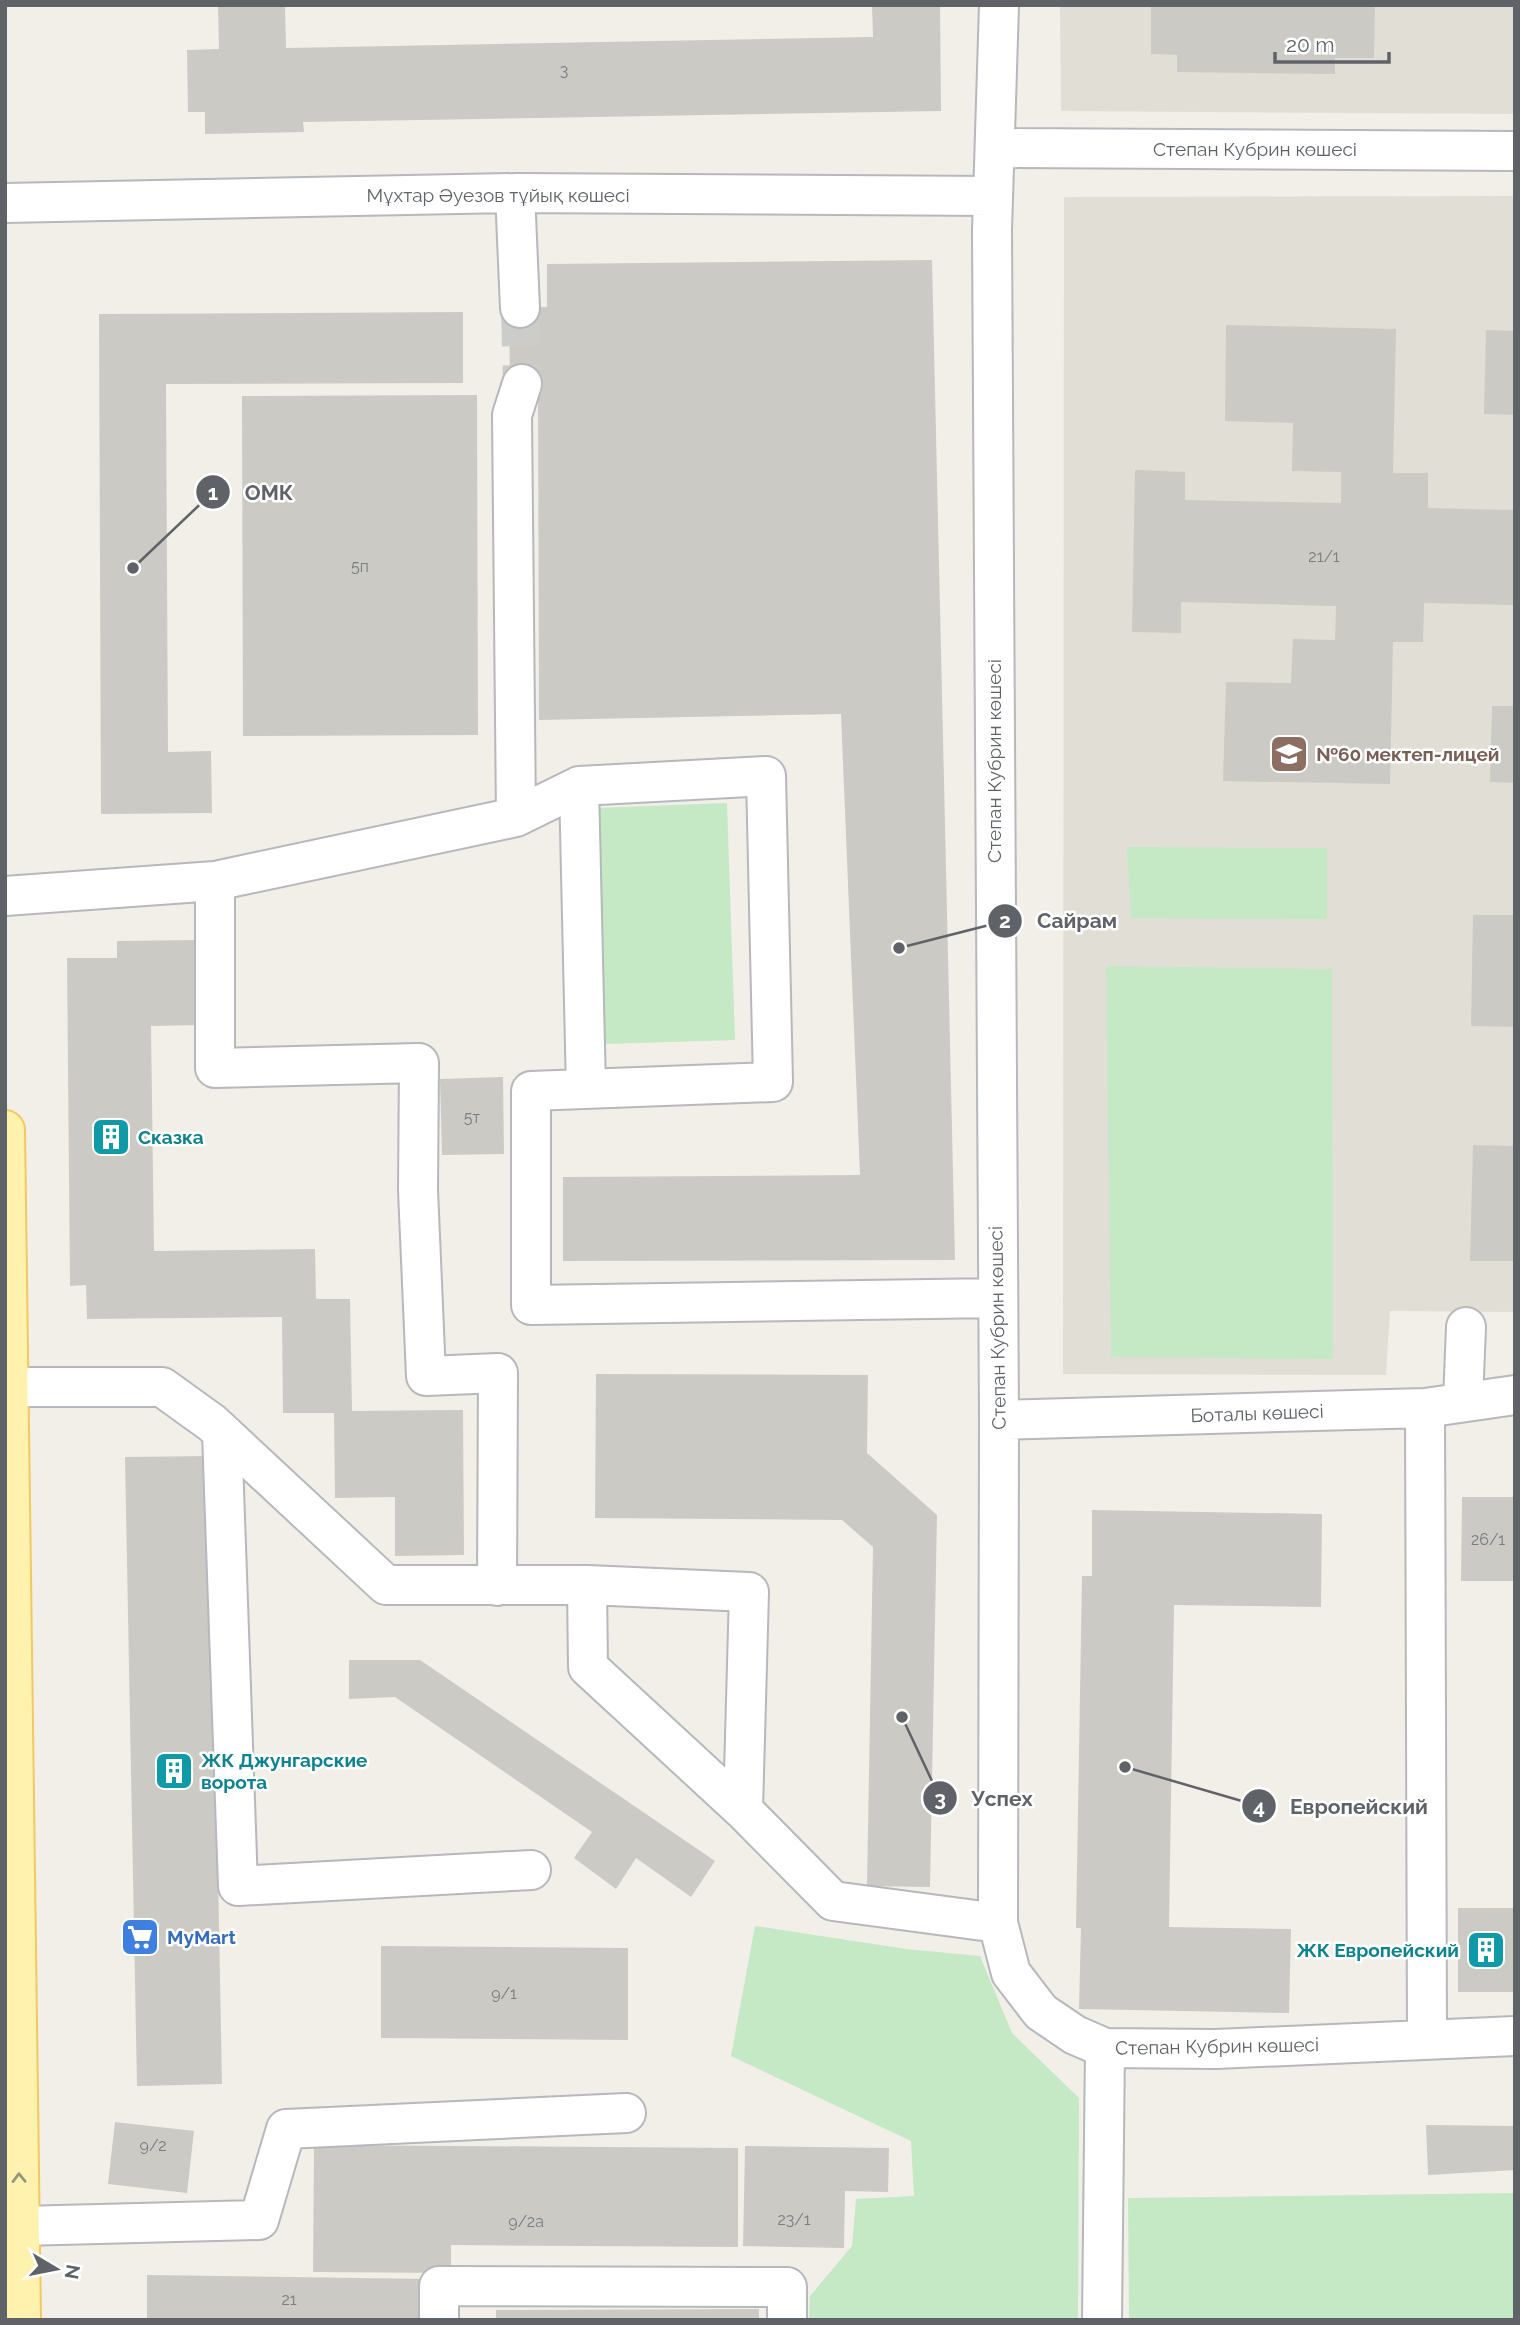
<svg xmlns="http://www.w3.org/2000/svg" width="1520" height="2325" viewBox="0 0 1520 2325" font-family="Raleway,sans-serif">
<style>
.education{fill:#e1ded6}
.green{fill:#c5e8c5}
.building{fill:#cccac5}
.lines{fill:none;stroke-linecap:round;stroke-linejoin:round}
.minor-tunnel{stroke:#ccccc8;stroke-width:38;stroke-dasharray:38 19;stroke-linecap:butt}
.minor-casing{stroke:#b5b8bc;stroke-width:42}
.major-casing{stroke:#f2c960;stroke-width:42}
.minor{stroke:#fff;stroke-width:38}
.major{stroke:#fff2af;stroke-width:38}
.oneway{stroke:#979581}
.labels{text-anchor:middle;stroke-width:5;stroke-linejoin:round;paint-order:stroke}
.number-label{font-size:16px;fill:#7a7d7f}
.street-label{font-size:19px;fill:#5f6368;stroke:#fff}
.education-label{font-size:19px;font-weight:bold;fill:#785e54;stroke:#fff;text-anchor:start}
.culture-label{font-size:19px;font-weight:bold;fill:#0d838f;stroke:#fff;text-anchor:start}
.shop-label{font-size:19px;font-weight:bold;fill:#366cbe;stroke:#fff;text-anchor:start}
.leader{fill:none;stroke:#5f6368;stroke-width:2.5}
.callout-dot{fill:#5f6368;stroke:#fff;stroke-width:2.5}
.mark-label{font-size:21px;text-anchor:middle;font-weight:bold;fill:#fff}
.callout-label{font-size:21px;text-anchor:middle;font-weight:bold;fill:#5f6368;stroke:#fff;stroke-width:5;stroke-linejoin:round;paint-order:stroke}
</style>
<rect width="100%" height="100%" fill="#f1efe8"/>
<path class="education" d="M1060 5H1515V114L1061 111Z
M1515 196V1312L1390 1311 1386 1375 1063 1374 1064 197Z"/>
<path class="green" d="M727 803 735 1040 604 1044 596 808Z
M1127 847 1327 848V919L1131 918Z
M1106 966 1332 969 1333 1359 1111 1357Z
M755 1926 906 1949 980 1956 1012 2033 1079 2098 1078 2320H809L810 2296 852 2246 856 2199 914 2196 911 2141 731 2056Z
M1515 2193V2320H1129L1128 2198Z"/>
<path class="building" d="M218 5H285L286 48 873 37 872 5H940L941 111 303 122 304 132 205 134V112H188L187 50 219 49Z
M1151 5H1375L1374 58H1335V74L1177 72V55L1151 54Z
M932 260 955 1260 563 1261V1177L860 1175 841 714 539 720 538 384 510 385 509 308 547 307V264Z
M463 312V383L166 384 168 752 211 751 212 813 101 814 99 314Z
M1226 325 1396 329 1393 473H1428V508L1515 510V605L1424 603 1423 642H1393L1390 784 1223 781 1226 682 1291 683 1293 639 1335 640 1336 606 1181 602V633L1132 632 1135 470 1185 472V500L1341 503V472L1292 471 1293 423 1225 421Z
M1486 330 1515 331V415L1484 414Z
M477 395 478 735 243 736 242 396Z
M1492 706H1515V783L1490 782Z
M1473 915H1515V1027L1471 1026Z
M199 940 200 1025 151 1026 154 1251 315 1249 316 1299H350L352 1411 463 1410 464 1555 395 1556V1497L335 1498 334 1413H283L282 1317 87 1319 86 1285 70 1286 67 958H117V941Z
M503 1077 504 1154 442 1155 440 1079Z
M1473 1145 1515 1146V1261H1470Z
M596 1374 868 1375 867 1453 937 1515 930 1887 867 1886 873 1547 842 1520 595 1518Z
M210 1456 222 2084 137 2086 125 1457Z
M1462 1497H1515V1581H1461Z
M1092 1510 1322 1514 1321 1607 1174 1605 1169 1927 1291 1929 1289 2013 1079 2009 1081 1928H1076L1082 1576H1092Z
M349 1660H420L715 1861 691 1897 636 1858 616 1889 574 1858 592 1832 395 1697 349 1699Z
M1458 1908H1515V1992H1458Z
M381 1946 628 1948V2040L381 2038Z
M115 2122 194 2131 187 2193 108 2184Z
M1426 2125 1515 2126V2170L1428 2175Z
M314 2145 738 2148V2247L451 2245V2273L313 2272Z
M745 2146 889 2148 888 2192 845 2191 844 2248 743 2246Z
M147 2275 430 2279V2320H147Z
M759 2309V2320H496V2310Z"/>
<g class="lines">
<path class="minor-tunnel" d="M520 308 522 384"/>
<defs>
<path id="minor" d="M999 5 992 230 999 1420 998 1923 1011 1973 1041 2012 1075 2035 1105 2048 1216 2049 1515 2036
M996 148 1515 151
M515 193 520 308
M5 203 515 193 992 196
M579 786 586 1089
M516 817 512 415 522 384
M215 881V1068L419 1063 418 1190 426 1376 498 1373 497 1586
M5 896 215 881 516 817 579 786 766 776 773 1082 531 1091V1305L997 1298
M9 1387H162L212 1423 386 1585H587L749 1592 743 1810 833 1901 998 1923
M1463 1401 1466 1327
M1425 1408 1427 2040
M999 1420 1425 1408 1515 1395
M222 1433 238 1886 531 1870
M587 1585 588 1667 743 1810
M20 2226 259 2220 286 2129 626 2113
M439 2320V2286L787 2287V2320
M1102 2320 1105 2048"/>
<path id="major" d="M5 1130 21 2320"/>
</defs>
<use href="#minor" class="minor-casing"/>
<use href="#major" class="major-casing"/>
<use href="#minor" class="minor"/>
<use href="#major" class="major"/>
</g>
<defs><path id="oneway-chevron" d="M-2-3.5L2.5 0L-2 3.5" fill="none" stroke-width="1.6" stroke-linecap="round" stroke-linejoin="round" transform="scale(1.75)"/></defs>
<use class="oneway" href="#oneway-chevron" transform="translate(19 2178) rotate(-91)"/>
<defs>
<symbol id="school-square" viewBox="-11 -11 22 22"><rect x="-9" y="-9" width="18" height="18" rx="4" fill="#8d6e63" stroke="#fff"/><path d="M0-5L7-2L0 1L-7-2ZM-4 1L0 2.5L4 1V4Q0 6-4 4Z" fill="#fff"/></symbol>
<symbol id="building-square" viewBox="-11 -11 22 22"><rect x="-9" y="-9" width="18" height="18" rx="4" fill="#0f9aa8" stroke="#fff"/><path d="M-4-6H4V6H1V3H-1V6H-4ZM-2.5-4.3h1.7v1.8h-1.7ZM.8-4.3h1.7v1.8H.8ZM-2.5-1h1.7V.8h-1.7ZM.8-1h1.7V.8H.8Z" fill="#fff"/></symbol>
<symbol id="supermarket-square" viewBox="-11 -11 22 22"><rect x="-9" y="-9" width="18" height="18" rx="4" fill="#3f7fe0" stroke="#fff"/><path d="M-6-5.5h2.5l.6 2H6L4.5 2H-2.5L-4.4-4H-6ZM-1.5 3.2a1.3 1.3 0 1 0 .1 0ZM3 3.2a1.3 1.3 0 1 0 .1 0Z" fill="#fff"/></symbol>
</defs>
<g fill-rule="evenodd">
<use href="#school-square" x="1267" y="732" width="44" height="44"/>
<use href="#building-square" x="89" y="1115" width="44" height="44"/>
<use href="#building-square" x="152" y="1749" width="44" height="44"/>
<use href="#supermarket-square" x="118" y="1915" width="44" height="44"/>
<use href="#building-square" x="1464" y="1928" width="44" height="44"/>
</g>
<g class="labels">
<g class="number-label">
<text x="564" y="76">3</text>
<text x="1324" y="562">21/1</text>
<text x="360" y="572">5п</text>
<text x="472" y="1123">5т</text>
<text x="1488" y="1545">26/1</text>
<text x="504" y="1999">9/1</text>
<text x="153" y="2151">9/2</text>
<text x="794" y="2225">23/1</text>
<text x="526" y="2227">9/2а</text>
<text x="289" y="2305">21</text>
</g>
<g class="street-label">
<text x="1255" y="156">Степан Кубрин көшесі</text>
<text x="498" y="202">Мұхтар Әуезов тұйық көшесі</text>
<text transform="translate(994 761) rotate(-90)" y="7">Степан Кубрин көшесі</text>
<text transform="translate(997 1328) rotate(-91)" y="7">Степан Кубрин көшесі</text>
<text transform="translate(1257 1413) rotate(-2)" y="7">Боталы көшесі</text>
<text transform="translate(1217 2046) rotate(-1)" y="7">Степан Кубрин көшесі</text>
</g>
<g class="education-label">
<text x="1316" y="761">№60 мектеп-лицей</text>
</g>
<g class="culture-label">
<text x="138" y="1144">Сказка</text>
<text x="201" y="1767">ЖК Джунгарские<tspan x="201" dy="22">ворота</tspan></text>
<text x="1459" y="1957" text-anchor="end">ЖК Европейский</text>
</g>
<g class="shop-label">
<text x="167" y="1944">MyMart</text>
</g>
</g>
<path class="leader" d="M133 568L213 492M899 948L1005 921M902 1717L940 1798M1125 1767L1259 1806"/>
<g class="callout-dot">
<circle cx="133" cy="568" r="7"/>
<circle cx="899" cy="948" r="7"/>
<circle cx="902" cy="1717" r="7"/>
<circle cx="1125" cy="1767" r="7"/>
<circle cx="213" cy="492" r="18"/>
<circle cx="1005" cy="921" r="18"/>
<circle cx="940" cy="1798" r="18"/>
<circle cx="1259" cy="1806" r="18"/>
</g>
<g class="mark-label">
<text x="213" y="500">1</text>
<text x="1005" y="928">2</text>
<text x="940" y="1806">3</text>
<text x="1259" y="1814">4</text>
</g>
<g class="callout-label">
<text x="269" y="500">ОМК</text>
<text x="1077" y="928">Сайрам</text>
<text x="1002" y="1806">Успех</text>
<text x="1359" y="1814">Европейский</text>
</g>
<rect width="1520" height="2325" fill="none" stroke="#5f6368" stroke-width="14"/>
<g transform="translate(56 2269) rotate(100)" stroke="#ffffff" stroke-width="5" paint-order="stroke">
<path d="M0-5L12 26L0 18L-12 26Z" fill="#5f6368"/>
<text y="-10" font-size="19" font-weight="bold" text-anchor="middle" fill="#5f6368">N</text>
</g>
<path d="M1275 52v10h114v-10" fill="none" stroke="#5f6368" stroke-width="3.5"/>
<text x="1286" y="52" font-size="21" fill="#5f6368" stroke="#ffffff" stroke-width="5" paint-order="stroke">20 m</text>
</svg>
